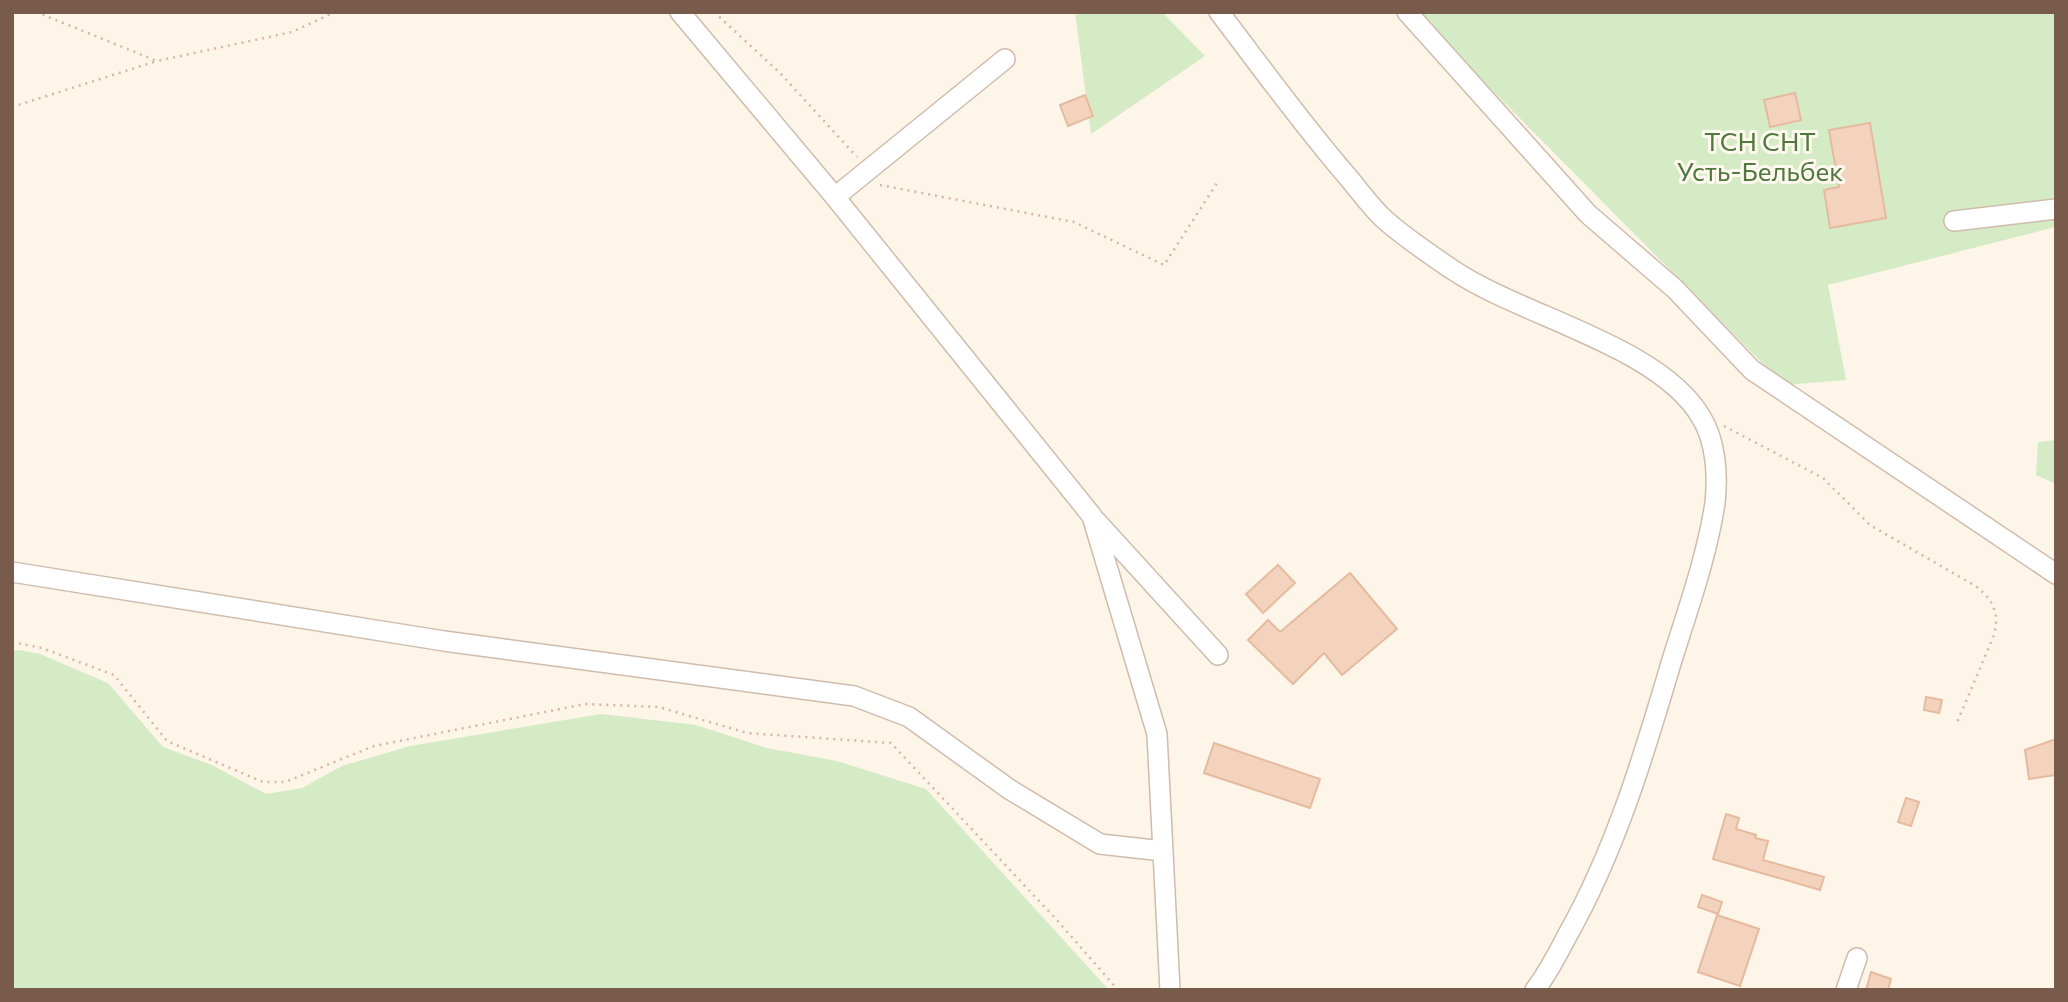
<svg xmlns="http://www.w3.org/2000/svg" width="2068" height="1002" viewBox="0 0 2068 1002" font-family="Commissioner,sans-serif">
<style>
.green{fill:#d5ebc5}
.building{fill:#f3d3be;stroke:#e6ba9e;stroke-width:2}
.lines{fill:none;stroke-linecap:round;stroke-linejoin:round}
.minor-casing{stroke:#cfbcad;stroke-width:22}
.path{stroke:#d8b6a1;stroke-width:2.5;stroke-dasharray:2 5;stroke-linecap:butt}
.minor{stroke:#fff;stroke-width:19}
.labels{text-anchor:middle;stroke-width:6;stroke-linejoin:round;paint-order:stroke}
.park-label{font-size:26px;fill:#50783f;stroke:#fff8ee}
</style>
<rect width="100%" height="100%" fill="#fdf5e8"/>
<path class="green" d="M1075 12H1162L1205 56 1091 134Z
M1420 12H2056V227L1828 285 1846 380 1784 385 1465 63Z
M2056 440V484L2036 475 2038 442Z
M19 650 40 654 108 683 163 747 212 765 266 794 302 788 342 766 410 746 601 714 696 725 767 748 837 761 926 789 1109 990H12V651Z"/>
<path class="building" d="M1795 93 1801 120 1770 127 1764 100Z
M1085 95 1093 116 1068 126 1060 105Z
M1870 123 1886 218 1830 228 1824 190 1839 187 1829 130Z
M1278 565 1295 583 1263 613 1246 594Z
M1350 573 1397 629 1342 675 1324 653 1293 684 1248 640 1268 620 1280 632Z
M1926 697 1942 700 1939 713 1924 710Z
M2056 739V775L2029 779 2025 750Z
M1214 743 1320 779 1310 808 1204 773Z
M1906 798 1919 802 1911 826 1898 822Z
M1726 814 1739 818 1736 829 1756 835 1755 838 1768 841 1763 860 1824 877 1820 890 1713 859Z
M1702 895 1722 902 1718 914 1698 907Z
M1717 915 1759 929 1740 986 1698 972Z
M1871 972 1891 979 1888 990H1866Z"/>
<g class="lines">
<defs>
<path id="minor" d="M680 12 835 197 1092 516 1157 734 1170 990
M1219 12C1261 67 1302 124 1347 176 1359 190 1370 206 1384 219 1404 237 1428 253 1450 268 1519 316 1659 345 1701 417 1716 441 1718 475 1715 503 1707 556 1688 609 1672 660 1644 755 1616 849 1567 936 1557 955 1548 973 1535 990
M1407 12 1588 214 1675 289 1752 370 2056 574
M835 197 1005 59
M1954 221 2056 209
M1096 521 1218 655
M12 572 444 641 854 696 909 717 1009 789 1100 844 1163 851
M1846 990 1857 958"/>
</defs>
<use href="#minor" class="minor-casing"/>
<path class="path" d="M36 12 157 61 292 32 335 12
M714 12 780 73 857 157
M12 107 157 61
M880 185 1074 222 1164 265 1219 180
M1724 426 1823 478 1870 525 1974 585C1992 598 2000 612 1994 635L1956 725
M12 642 42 648 114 675 167 741 263 782H285L374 746 585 704 659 707 747 733 891 743 1056 919 1118 990"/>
<use href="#minor" class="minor"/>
</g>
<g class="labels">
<g class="park-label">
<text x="1760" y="151">ТСН СНТ<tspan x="1760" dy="30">Усть-Бельбек</tspan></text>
</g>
</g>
<rect width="2068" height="1002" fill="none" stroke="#785b4b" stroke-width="28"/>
</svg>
